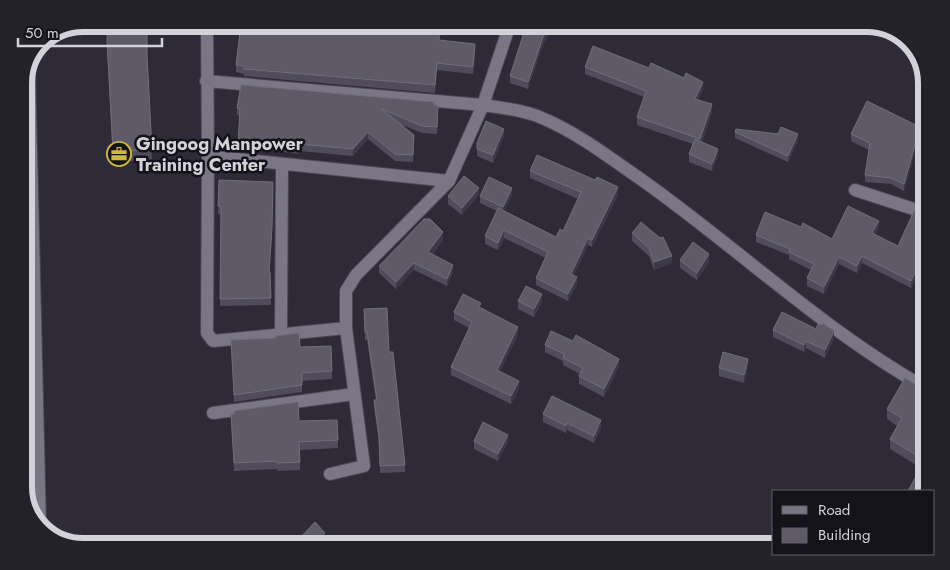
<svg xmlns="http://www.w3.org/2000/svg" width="950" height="570" viewBox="0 0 950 570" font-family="Jost,sans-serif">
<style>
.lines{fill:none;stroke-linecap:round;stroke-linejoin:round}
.minor-casing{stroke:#4b4753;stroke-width:14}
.minor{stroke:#7a7686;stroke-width:12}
.wall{fill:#504c5b}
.shaded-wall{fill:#3c3847}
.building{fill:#5e5a68;stroke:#706d7a}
.labels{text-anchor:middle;stroke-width:5;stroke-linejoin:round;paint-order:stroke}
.poi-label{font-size:18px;font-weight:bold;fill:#d3d1da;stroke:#15131a;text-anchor:start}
.rim{fill:none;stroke:#d3d1da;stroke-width:6}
</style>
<rect width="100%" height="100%" fill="#2e2a37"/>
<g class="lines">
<defs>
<path id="minor" d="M510 24 483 105C503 108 523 110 542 118 578 133 610 158 642 180 738 248 824 331 926 388
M29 68 40 525
M206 81 483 105 449 181 356 275 346 291V328L213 341 207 333 208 156 207 24
M208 156 449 181
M855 190 926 213
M281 334 282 164
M213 413 354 394
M330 474 364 466 346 328"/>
</defs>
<use href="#minor" class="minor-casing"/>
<use href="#minor" class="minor"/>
</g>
<path class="wall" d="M108 24 147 56 152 160 113 162 107 51Z
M525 24 543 45 528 89 510 83V76L524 32V25Z
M395 25 475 52 473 74 437 70 435 93 244 76V74L236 72V65Z
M585 67 649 68 703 89 698 100 712 112 702 142 718 156 712 171 689 162V154L693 144 637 125V117L644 97 585 74Z
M434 105 438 112 437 134 422 133 400 124 414 135 413 162 395 161 368 139 353 156 299 151V154L261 149V150L238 149 240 116 237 115V108Z
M735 132 798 141 788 162 735 138Z
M851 134H920L904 191 891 184 865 182V175L869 150 851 141Z
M504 136 493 163 477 156V143Z
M530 171 618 195 592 247 588 245 574 275 577 284 568 301 536 285V278L546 258 504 238 498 250 485 244V236L497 211 480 203V196L512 195 504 211 556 237 563 231 578 199 530 178Z
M219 180 272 236 269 272H270L271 305 220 306 221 214H218Z
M926 187V205L922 203V196Z
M479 195 462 215 448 204V196Z
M801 227 832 239 879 228 875 235 898 246 925 239H926V258L911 288 862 263 857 273 839 264 824 294 807 286V278L811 270 789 259V255L756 242V235Z
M632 233 672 263 654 270 649 256 632 241Z
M443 240 433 254 453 272 447 286 414 270 396 289 379 273V266Z
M680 260 709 262 697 280 680 268Z
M518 301H542L534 317 518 309Z
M481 308 518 335 500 371 519 388 511 404 451 375V367L469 328 454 320V312Z
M364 316 389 352 405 465V472L380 473 379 443 374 407V400H376L367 340H365Z
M816 329 834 338 825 358 806 348 804 352 773 337V330Z
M231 340 300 347 332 371V379L302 381V392L234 402Z
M573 341 619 366 604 397 579 384V376L580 374 563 365V361L545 352V345Z
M748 366 744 383 719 376V368Z
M921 394 926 397 921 468 890 449V439L897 426 887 419V409Z
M231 414 299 421 338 440V448L300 450V470L277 471V469L234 471Z
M543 414 601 428 594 443 567 430 566 433 543 422Z
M474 441 508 442 498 461 474 449Z
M325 537 317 546H305L300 542V538Z"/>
<path class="shaded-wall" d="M551 24H556L543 45 528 89V82L543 37Z
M475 44V52L473 74V67Z
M437 63V70L435 93V85Z
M703 82V89L695 106V99Z
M712 104V112L700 147V139Z
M920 127V134L904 191V184Z
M504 129V136L493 163V155Z
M368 132V139L353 156V149Z
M798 134V141L788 162V156Z
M718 149V156L712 171V164Z
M618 187V195L592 247V240Z
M479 188V195L462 215V208Z
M512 188V195L503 214V207Z
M879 221V228L872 241V233Z
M504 230V238L498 250V243Z
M926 230V237L922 245V237Z
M443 232V240L428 260V252Z
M588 238V245L571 281V274Z
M926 250V258L911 288V281Z
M709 254V262L697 280V273Z
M672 256V263L654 270V262Z
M862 256V263L857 273V266Z
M839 257V264L824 294V287Z
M414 263V270L396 289V282Z
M453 265V272L447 286V279Z
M577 277V284L568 301V294Z
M542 294V301L534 317V309Z
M518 327V335L497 377V370Z
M834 331V338L825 358V350Z
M806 341V348L804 352V345Z
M619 359V366L604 397V389Z
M748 359V366L744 383V375Z
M519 381V388L511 404V396Z
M601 420V428L594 443V436Z
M567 423V430L566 433V426Z
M508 435V442L498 461V454Z
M926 450V460L921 468V458Z
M325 533V537L317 546H313Z"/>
<path class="building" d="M108 24H147V54L152 150 113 151 107 40Z
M241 24H395V25L440 26 439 40 475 44 473 67 437 63 435 85 244 69V66L236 65Z
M525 24H551L543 37 528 82 510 76 526 26 524 25Z
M593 46 649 68 651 63 684 78 686 73 703 82 695 99 712 104 700 139 637 117 646 91 585 67Z
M241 85 434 102V105H438L437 127 422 126 382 109 414 135 413 155 395 154 368 132 353 149 299 144V147L261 142V143L238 142 240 109 237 108Z
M867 101 920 127 904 184 891 178 865 175 870 143 851 134Z
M486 121 504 129 493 155 477 149V143Z
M781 127 798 134 788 156 735 132 736 129 778 134Z
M695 139 718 149 712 164 689 154Z
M537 155 595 180 597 177 618 187 592 240 588 238 571 274 577 277 568 294 536 278 548 252 504 230 498 243 485 236 498 208 556 237 560 229 563 231 581 192 530 171Z
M464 176 479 188 462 208 448 196Z
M489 177 512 188 503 207 480 196Z
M219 180 273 182 272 228 269 272H270L271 298 220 299 221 206H218Z
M926 187V198L922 196Z
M848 206 879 221 872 233 898 246 914 211 926 214V230L922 237 926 239V250L911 281 862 256 857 266 839 257 824 287 807 278 814 264 789 252 790 249 756 235 765 212 801 227 803 223 832 239Z
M424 219H430L443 232 428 252 453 265 447 279 414 263 396 282 379 266Z
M641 222 660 238 663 237 672 256 654 262 649 248 632 233Z
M693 242 709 254 697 273 680 260Z
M526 286 542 294 534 309 518 301Z
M463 294 481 303 479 307 518 327 497 370 519 381 511 396 451 367 472 322 454 312Z
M387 308 389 352H393L405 465 380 466 379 436 374 400H377L367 332H365L364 309Z
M782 312 816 329 818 324H824L834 331 825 350 806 341 804 345 773 330Z
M551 331 573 341 576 335 619 359 604 389 579 376 583 368 563 358 564 354 545 345Z
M299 333 300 347 331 346 332 371 302 373V385L234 395 231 340 276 338V336Z
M723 352 748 359 744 375 719 368Z
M905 378 921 388 920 393 926 397V450L921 458 890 439 902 418 887 409Z
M552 396 601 420 594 436 567 423 566 426 543 414Z
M298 402 299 421 337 420 338 440 299 442 300 462 277 463V461L234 463 231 414H234V411Z
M483 422 508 435 498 454 474 441Z
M915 478 926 483 925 491H908Z
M315 522 325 533 313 546H310L300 538Z"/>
<defs>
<symbol id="office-ring" viewBox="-11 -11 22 22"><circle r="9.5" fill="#15131a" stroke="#ccb939" stroke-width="1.5"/><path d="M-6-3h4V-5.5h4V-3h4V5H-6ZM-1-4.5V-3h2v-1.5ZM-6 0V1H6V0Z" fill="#ccb939"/></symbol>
</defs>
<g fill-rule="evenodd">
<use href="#office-ring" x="105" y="140" width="28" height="28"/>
</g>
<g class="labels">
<g class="poi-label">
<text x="136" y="150">Gingoog Manpower<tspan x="136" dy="21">Training Center</tspan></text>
</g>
</g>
<path d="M0 0H950V570H0ZM83 32H867A51 51 0 0 1 918 83V487A51 51 0 0 1 867 538H83A51 51 0 0 1 32 487V83A51 51 0 0 1 83 32Z" fill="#242229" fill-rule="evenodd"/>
<path class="rim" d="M83 32H867A51 51 0 0 1 918 83V487A51 51 0 0 1 867 538H83A51 51 0 0 1 32 487V83A51 51 0 0 1 83 32Z"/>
<rect x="772" y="490" width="162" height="65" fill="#15131a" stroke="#615f67"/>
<rect x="782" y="506" width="25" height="8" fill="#7a7686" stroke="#615f67"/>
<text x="818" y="515" font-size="15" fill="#d3d1da">Road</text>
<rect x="782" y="528" width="25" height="15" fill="#5e5a68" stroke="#615f67"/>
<text x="818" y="540" font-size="15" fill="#d3d1da">Building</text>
<path d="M18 38v8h144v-8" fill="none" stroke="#d3d1da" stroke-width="2.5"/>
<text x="25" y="38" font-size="15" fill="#d3d1da" stroke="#15131a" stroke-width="4" paint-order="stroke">50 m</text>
</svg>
